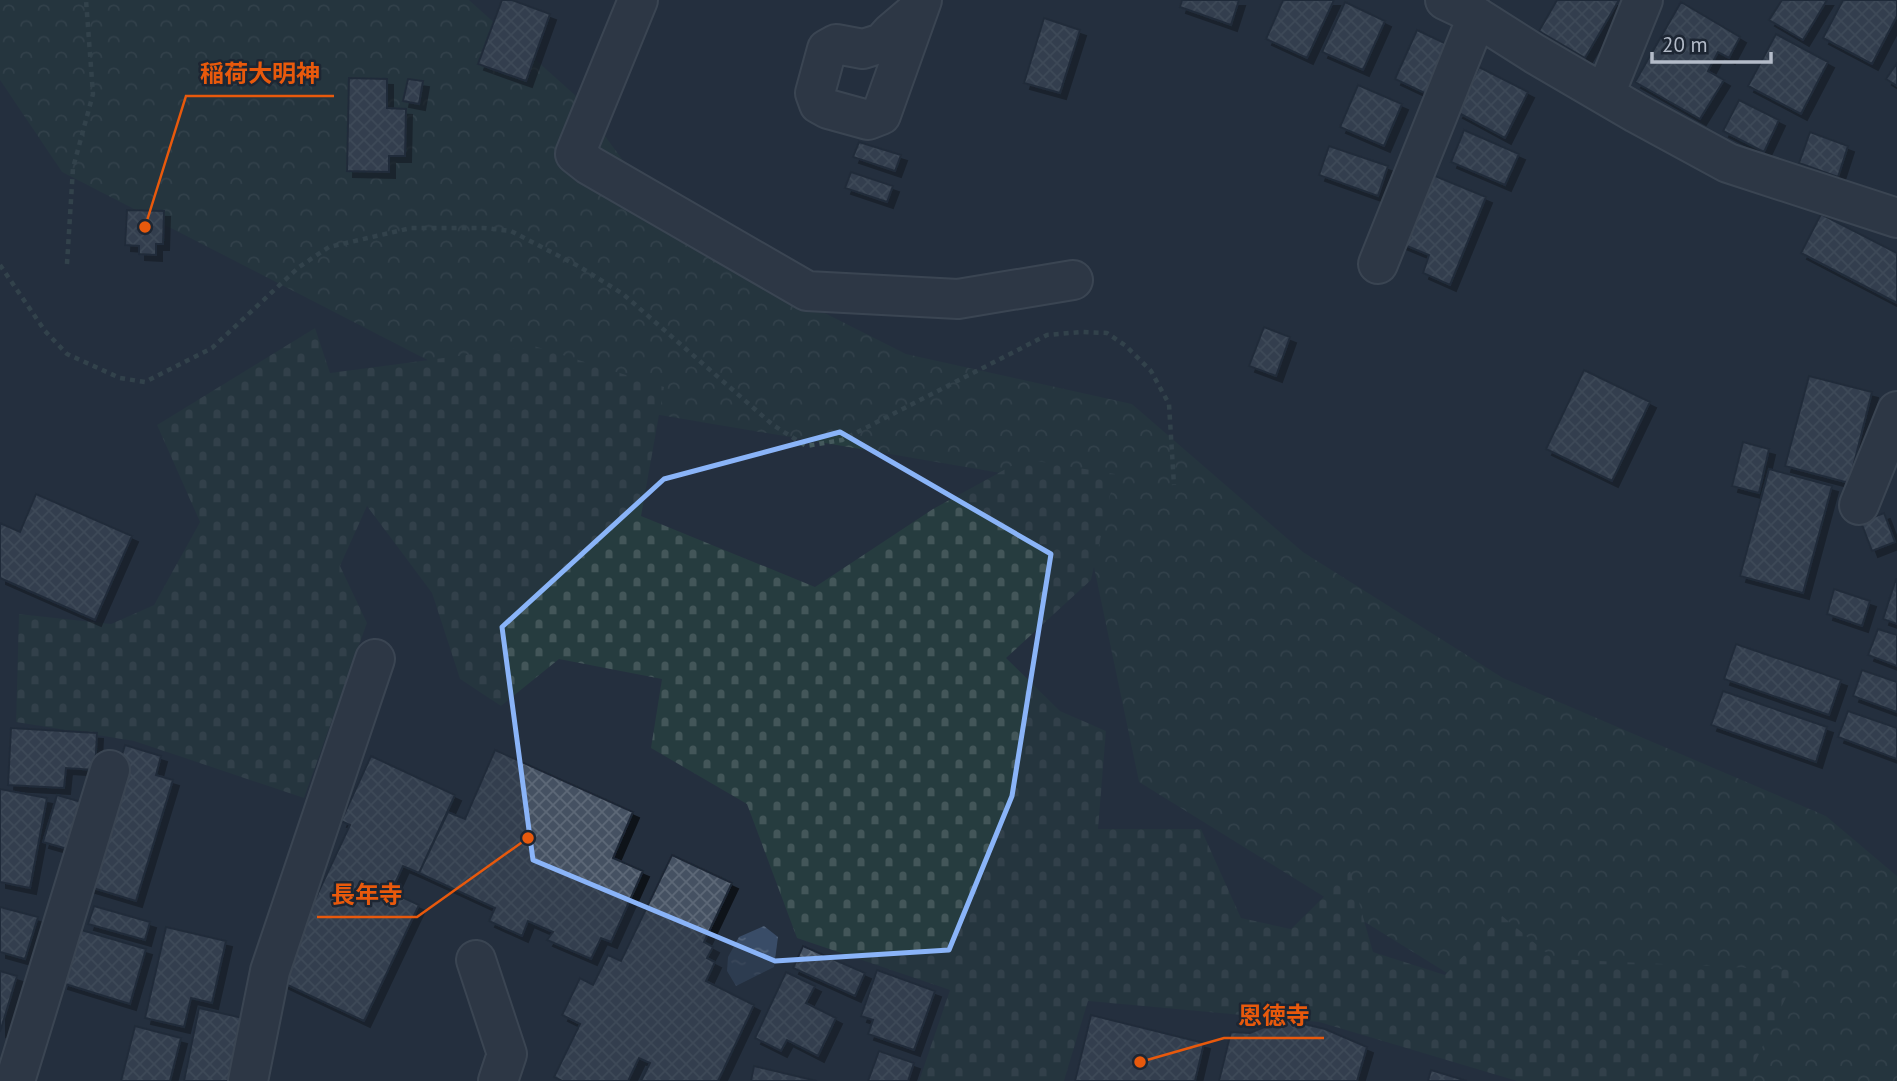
<svg xmlns="http://www.w3.org/2000/svg" width="1897" height="1081" viewBox="0 0 1897 1081" font-family="'PT Sans','Noto Sans JP',sans-serif">
<style>
.forest{fill:url(#forest-crowns)}
.cemetery{fill:url(#cemetery-stones)}
.water{fill:url(#water-ripples)}
.building{fill:url(#building-cross-hatch);stroke:#1f2835;stroke-width:2;filter:url(#shadow)}
.lines{fill:none;stroke-linecap:round;stroke-linejoin:round}
.minor-casing{stroke:#565f6c;stroke-width:42}
.path{stroke:#44595c;stroke-width:4.5;stroke-dasharray:5 5;stroke-linecap:butt}
.minor{stroke:#38414e;stroke-width:38}
.marked{fill:none;stroke:#8ab4f8;stroke-width:5;stroke-linejoin:round}
.leader{fill:none;stroke:#e8590c;stroke-width:2.5}
.callout-dot{fill:#e8590c;stroke:#1d2633;stroke-width:2.5}
.callout-label{font-size:24px;text-anchor:middle;font-weight:bold;fill:#e8590c;stroke:#1d2633;stroke-width:5;stroke-linejoin:round;paint-order:stroke}
</style>
<defs>
<pattern id="forest-crowns" width="20" height="18" patternUnits="userSpaceOnUse" patternTransform="scale(1.75)"><rect width="20" height="18" fill="#263c3f"/><path d="M2 6a3 3 0 1 1 6 0M12 15a3 3 0 1 1 6 0" fill="none" stroke="#435659"/></pattern>
<pattern id="cemetery-stones" width="16" height="16" patternUnits="userSpaceOnUse" patternTransform="scale(1.75)"><rect width="16" height="16" fill="#263c3f"/><path d="M2 7V4a2 2 0 0 1 4 0v3zM10 15v-3a2 2 0 0 1 4 0v3z" fill="#435659"/></pattern>
<pattern id="water-ripples" width="26" height="14" patternUnits="userSpaceOnUse" patternTransform="scale(1.75)"><rect width="26" height="14" fill="#394c67"/><path d="M2 4q2-2 4 0t4 0M15 11q2-2 4 0t4 0" fill="none" stroke="#53647b"/></pattern>
<pattern id="building-cross-hatch" width="8" height="8" patternUnits="userSpaceOnUse" patternTransform="scale(1.75)"><rect width="8" height="8" fill="#455162"/><path d="M0 0l8 8M0 8l8-8" fill="none" stroke="#5d6877"/></pattern>
<filter id="shadow"><feDropShadow dx="6" dy="6" stdDeviation="0" flood-color="#0009"/></filter>
</defs>
<rect width="100%" height="100%" fill="#242f3e"/>
<path class="forest" d="M0 0H469L575 95 682 241 906 354 1132 404 1303 552 1503 678 1826 816 1897 876V1081H1621L1139 782 1077 486 472 383 62 172 0 80Z"/>
<path class="cemetery" d="M315 328 330 373 534 346 664 387 641 516 815 587 933 509 1024 459 1115 474 1091 580 1006 658 1060 711 1106 731 1098 829H1201L1241 918 1291 929 1350 871 1373 952 1445 975 1502 916 1554 959 1799 970 1746 1081H1517L1319 1022 1088 1001 1064 1081H919L950 990 797 938 747 804 651 748 662 679 559 659 501 706 460 679 432 593 367 506 340 566 367 623 304 798 134 741 16 722 19 614 111 624 154 605 200 522 157 425Z"/>
<path class="water" d="M764 926 778 937 774 967 736 986 727 971 728 957 739 937Z"/>
<path class="building" d="M502 0H512L550 14 526 81 478 64Z
M1182 0H1239L1231 25 1180 7Z
M1283 0H1334L1307 58 1266 39Z
M1557 0H1619L1585 58 1539 31Z
M1782 0H1827L1803 40 1769 20Z
M1843 0H1897V16L1872 64 1823 38Z
M1345 2 1385 21 1363 70 1322 52Z
M1681 2 1740 37 1729 58 1718 52 1708 71 1724 80 1700 119 1635 82Z
M1044 18 1080 30 1060 93 1024 83Z
M1417 30 1453 47 1431 96 1395 79Z
M1776 34 1828 62 1801 114 1748 86Z
M1897 63V86L1886 79Z
M1479 67 1528 92 1505 138 1457 112Z
M349 78 387 79V108L406 109 405 156H389V172L347 171Z
M408 79 423 81 419 104 403 101Z
M1358 85 1402 104 1384 146 1340 127Z
M1739 100 1779 120 1764 152 1723 131Z
M1464 130 1519 154 1505 185 1451 162Z
M1810 132 1848 146 1838 177 1799 163Z
M859 142 901 155 895 171 853 157Z
M1329 146 1388 166 1378 196 1319 175Z
M1423 171 1486 197 1450 285 1423 273 1429 255 1395 241Z
M851 172 893 186 887 202 845 188Z
M127 210 164 211 163 244H156V255L139 254V246L125 245Z
M1821 214 1897 253V303L1801 253Z
M1264 327 1290 337 1276 376 1249 366Z
M1584 370 1650 402 1612 481 1546 449Z
M1809 376 1872 392 1849 483 1785 466Z
M1743 442 1769 449 1759 493 1732 486Z
M1769 469 1832 486 1803 593 1740 576Z
M36 494 132 536 95 620 0 578V523L20 532Z
M1884 513 1895 542 1872 551 1861 522Z
M1896 579H1897V624L1883 619Z
M1834 589 1870 601 1862 626 1827 614Z
M1878 629 1897 635V666L1868 655Z
M1736 644 1841 680 1829 715 1724 679Z
M1862 670 1897 682V712L1853 696Z
M1723 691 1827 727 1816 762 1711 725Z
M1848 711 1897 728V759L1838 737Z
M11 728 97 733 95 770 66 768 64 788 8 785Z
M125 745 161 756 156 775 173 780 136 901 83 885Z
M495 750 633 812 613 858 643 871 611 942 601 938 591 959 547 940 553 932 528 921 522 936 489 921 495 908 419 873 448 812 465 819Z
M371 756 455 795 419 873 403 866 391 892 419 905 364 1021 277 980 350 825 341 821Z
M0 789 47 798 30 888 0 882Z
M57 795 85 803 71 850 43 842Z
M672 855 732 883 704 942 713 947 707 958 715 962 706 981 754 1005 718 1081H641L650 1063 639 1058 628 1081H562L554 1077 580 1024 562 1015 580 978 593 985 608 955 621 961Z
M94 906 150 922 145 940 88 924Z
M0 907 38 917 25 959 0 952Z
M166 927 226 941 212 1003 191 998 184 1027 145 1018Z
M78 929 146 949 130 1004 62 983Z
M803 946 865 973 855 996 793 968Z
M877 970 935 991 914 1050 868 1034 873 1020 861 1016Z
M0 971 17 976 0 1032Z
M786 972 815 986 806 1003 836 1018 818 1056 787 1040 781 1051 755 1038Z
M199 1008 247 1019 234 1081H184Z
M1091 1015 1204 1043 1195 1081H1075Z
M1284 1019 1325 1029 1367 1047 1357 1081H1219L1231 1032 1250 1033Z
M135 1026 181 1038 170 1081H121Z
M879 1051 914 1063 908 1081H868Z
M754 1066 817 1081H751Z
M1431 1070 1467 1081H1428Z"/>
<g class="lines">
<defs>
<path id="minor" d="M638 0 575 154 589 165 807 291 958 299 1073 280
M1445 0 1464 9 1535 54 1636 113 1728 163 1897 218
M918 10 891 33 882 43 863 49 836 44 827 49 815 93 819 104 828 109 868 120 881 115 922 0
M1605 94 1643 0
M1378 264 1477 17
M1859 505 1897 411
M476 960 507 1054 498 1081
M15 1081 110 770
M248 1081 270 971 375 659"/>
</defs>
<use href="#minor" class="minor-casing"/>
<path class="path" d="M67 264 73 168 93 94 86 0
M0 265 45 331 67 354 120 378 145 382 212 348 299 267 329 247 411 228H484L511 231 580 267 623 294 773 425 806 446 842 440 1047 335 1081 332 1107 333 1126 346 1151 371 1169 404 1174 485"/>
<use href="#minor" class="minor"/>
</g>
<path d="M0 0H1897V1081H0ZM840 432 1051 554 1012 796 949 950 775 961 533 860 502 627 664 479Z" fill="#242f3e" fill-opacity=".55" fill-rule="evenodd"/>
<path class="marked" d="M840 432 1051 554 1012 796 949 950 775 961 533 860 502 627 664 479Z"/>
<path class="leader" d="M145 227L186 96H334M528 838L417 917H317M1140 1062L1224 1038H1324"/>
<g class="callout-dot">
<circle cx="145" cy="227" r="7"/>
<circle cx="528" cy="838" r="7"/>
<circle cx="1140" cy="1062" r="7"/>
</g>
<g class="callout-label">
<text x="260" y="82">稲荷大明神</text>
<text x="367" y="903">長年寺</text>
<text x="1274" y="1024">恩徳寺</text>
</g>
<path d="M1652 52v10h119v-10" fill="none" stroke="#b4bcc9" stroke-width="3.5"/>
<text x="1662" y="52" font-size="21" fill="#b4bcc9" stroke="#1d2633" stroke-width="5" paint-order="stroke">20 m</text>
</svg>
